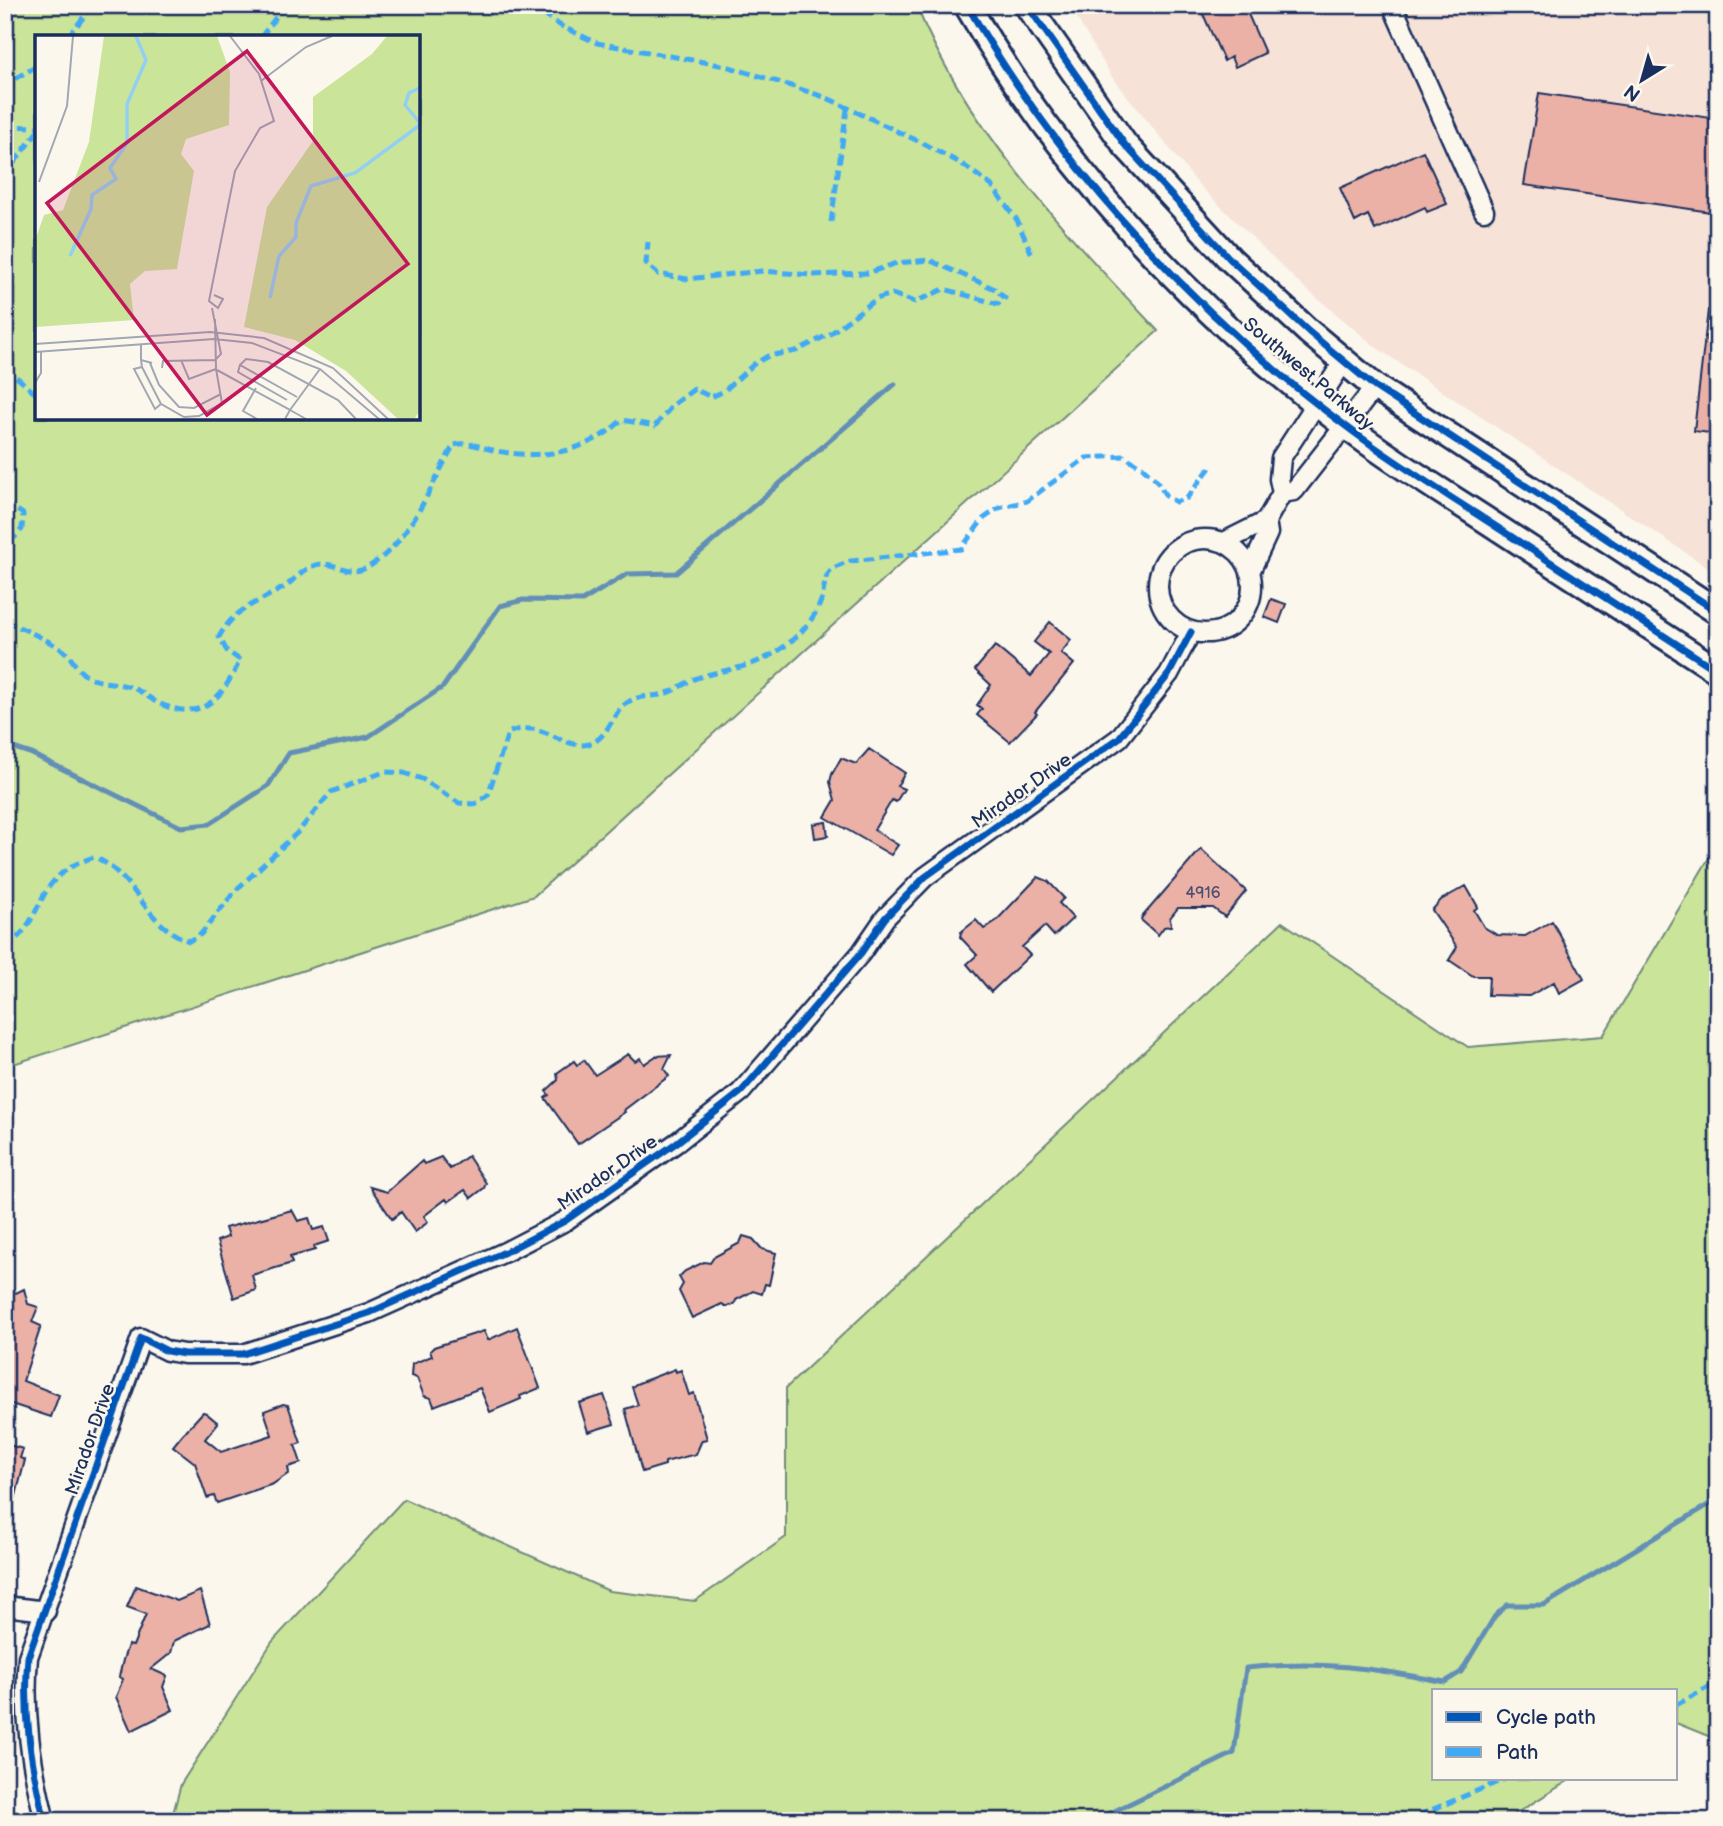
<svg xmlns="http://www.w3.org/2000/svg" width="1723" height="1826" viewBox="0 0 1723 1826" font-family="'Balsamiq Sans',sans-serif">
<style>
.built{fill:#f6e2d7}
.green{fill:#cae49a;stroke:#728a7c;stroke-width:2;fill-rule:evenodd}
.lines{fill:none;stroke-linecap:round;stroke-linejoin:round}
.stream{stroke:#638fb7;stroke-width:5}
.building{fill:#ebb1a6;stroke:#1b2f5e;stroke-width:2}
.street-casing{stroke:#1b2f5e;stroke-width:23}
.secondary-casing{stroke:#1b2f5e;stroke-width:30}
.street{stroke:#fbf7ec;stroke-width:18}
.secondary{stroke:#fbf7ec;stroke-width:24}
.quiet{stroke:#3fa9f5;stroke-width:5;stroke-dasharray:10 5;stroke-linecap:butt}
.cycleway-casing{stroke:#fbf7ec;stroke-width:11}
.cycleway{stroke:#0057b8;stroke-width:7}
.labels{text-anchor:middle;stroke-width:5;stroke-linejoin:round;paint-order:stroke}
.number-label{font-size:16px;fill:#4f5070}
.street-label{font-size:19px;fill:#1b2f5e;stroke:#fbf7ec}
.inset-river{fill:none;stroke:#93cff3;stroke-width:3.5}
.inset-road{fill:none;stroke:#a1a7b3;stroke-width:2}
.view{fill:#c2185b;fill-opacity:0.15;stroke:#c2185b;stroke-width:3.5}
.inset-edge{fill:none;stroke:#1b2f5e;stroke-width:3.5}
</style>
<rect width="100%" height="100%" fill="#fbf7ec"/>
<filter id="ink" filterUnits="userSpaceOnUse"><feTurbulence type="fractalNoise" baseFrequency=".0143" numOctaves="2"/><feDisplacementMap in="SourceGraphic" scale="14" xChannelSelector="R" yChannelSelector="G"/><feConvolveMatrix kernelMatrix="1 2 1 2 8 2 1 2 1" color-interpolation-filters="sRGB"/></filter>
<g filter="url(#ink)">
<path class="built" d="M1069 5H1718V574L1377 348 1299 283 1198 184 1112 77Z"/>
<path class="green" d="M5 5H916C967 130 1067 234 1158 331L534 896 13 1064 5 1074ZM37 37H418V418H37Z
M1718 843V1740L1676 1723V1691H1434V1779H1571L1504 1821H171L181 1784 272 1642 404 1499 609 1591 695 1601 786 1537V1388L1282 922 1468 1047 1603 1036Z"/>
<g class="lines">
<path class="stream" d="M5 745 32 754 181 827 209 824 268 786 289 753 368 737 443 687 500 606 523 600 582 601 627 574 676 573 895 384
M1035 1821 1098 1819 1234 1753 1246 1668C1322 1660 1371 1668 1445 1682L1461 1672 1495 1616 1507 1605H1544L1718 1499"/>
</g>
<path class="building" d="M1199 5H1244L1265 53 1235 67 1231 57 1224 61Z
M1539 93 1718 119V213L1524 185Z
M1423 151 1447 204 1427 212 1425 207 1375 230 1368 215 1355 222 1340 188Z
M1708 310 1718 311V434L1694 431Z
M1271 599 1286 604 1279 623 1264 617Z
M1050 622 1071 640 1061 653 1074 664 1035 712 1037 714 1010 742 977 715 982 709 977 705 991 685 975 670 995 646 1031 676 1049 654 1034 642Z
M869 749 905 773 897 786 904 789 896 802 892 800 874 830 898 845 891 855 825 817 835 800 830 782 832 774 841 758 856 764Z
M826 822 828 836 815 838 813 824Z
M1201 849 1246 891 1225 917 1213 908H1178L1170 918 1171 926 1164 927 1158 935 1141 920 1142 917Z
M1038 877 1048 881 1064 898 1059 903 1073 918 1054 936 1045 926 1022 947 1030 955 991 992 967 964 977 955 960 937 961 932 976 920 984 929 996 921Z
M1466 886 1478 907 1474 910 1484 927 1497 935 1525 936 1552 921 1584 979 1559 993 1554 982 1529 996 1488 995 1489 976H1473L1449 960 1457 947 1432 910 1441 900Z
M628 1054 635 1061 640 1058 644 1064 656 1056 671 1055 664 1069 669 1076 624 1110 625 1112 578 1144 545 1098 549 1095 546 1091 558 1080 557 1073 574 1061 577 1065 584 1060 595 1075Z
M468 1156 486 1183 484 1188 471 1198 465 1190 448 1202 446 1199 424 1216 428 1222 415 1232 401 1212 392 1219 370 1187 387 1192 422 1161 424 1164 441 1157 450 1169Z
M292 1210 298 1221 309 1218 313 1230 324 1227 329 1241 314 1246 315 1250 290 1257 292 1263 252 1275 256 1290 234 1298 217 1241 228 1237 225 1228Z
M743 1236 753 1239 762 1249 776 1253 769 1285 765 1284 762 1294 753 1291 736 1300 735 1303 727 1307 722 1304 692 1318 679 1291 683 1284 679 1277 685 1271 704 1262 710 1263 714 1257 740 1243Z
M5 1288 16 1293 24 1289 28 1304 38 1307 32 1322 41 1326 23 1381 59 1395 51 1417 5 1402Z
M517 1327 540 1388 520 1396 521 1399 490 1412 480 1388 434 1406 431 1398 424 1396 417 1378 411 1376 412 1364 432 1356 430 1351 434 1347 484 1331 488 1340Z
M675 1369 676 1372 681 1370 689 1395 694 1393 707 1439 702 1440 696 1454 665 1462V1465L642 1472 625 1409 638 1405 632 1387 636 1384Z
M604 1395 614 1424 588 1432 579 1403Z
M283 1404 288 1405 301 1443 295 1445 301 1463 288 1467 289 1473 273 1484 217 1503 214 1496 207 1498 195 1463 173 1446 182 1435 203 1412 206 1413 218 1423 205 1439 221 1452 272 1435 264 1411Z
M5 1444 23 1449 20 1458 25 1460 9 1523 5 1522Z
M136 1586 177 1601 200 1591 210 1624 174 1641 171 1653 151 1669 167 1676 163 1687 173 1710 131 1731 116 1697 123 1679 119 1677 123 1660 128 1645 133 1646 146 1614 127 1607Z"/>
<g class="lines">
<defs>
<path id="street" d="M1392 5 1484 211
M1282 493 1294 491 1375 387
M1158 586a47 47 0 1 1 94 0a47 47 0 1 1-94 0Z
M1224 542 1266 521 1282 493 1279 479 1281 458 1344 361
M1250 572 1268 533 1266 521
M5 1606 46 1611
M45 1821C31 1765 23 1714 28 1657L141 1338 167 1351 184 1354H243L369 1313 505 1252 565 1221 676 1143 741 1092 861 953 885 918 925 877 1119 738 1169 674 1191 632"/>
<path id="secondary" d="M967 5C1061 168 1196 315 1347 427 1393 462 1443 492 1492 524 1567 573 1643 622 1718 671
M1027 5 1125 145 1230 259 1309 332 1375 387 1718 612"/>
</defs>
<use href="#street" class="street-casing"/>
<use href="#secondary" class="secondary-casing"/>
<use href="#street" class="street"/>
<use href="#secondary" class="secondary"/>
<path class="quiet" d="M530 5 561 26 597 43 726 66 785 84 827 98 920 142 962 164 992 186 1017 220 1033 257
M68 37 93 5
M261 37 285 5
M5 89 9 82 37 66
M5 126 37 127
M5 175 37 132
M831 222 847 109
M5 367 37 395
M5 502 23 514 22 529 15 537 5 539
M5 625 10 623C28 631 46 639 63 650 73 658 76 670 88 677 102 684 120 682 135 689 143 692 150 699 158 703 202 723 222 699 240 660L227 651 219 637C234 609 255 604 281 589 294 582 306 564 322 564 342 564 352 579 373 564 414 536 430 485 454 445 470 441 482 448 497 451 543 460 588 452 622 420L655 426 672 406 694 389 711 397 724 391 754 364 768 356 796 351 830 334 876 299 892 294 915 302 944 289 998 304 1005 298 995 289 929 260 897 263 868 273 810 275 762 271 687 279 658 274 646 263 648 242
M5 643 11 651 5 670
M5 840C11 860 15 881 5 901
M5 947C49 920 29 876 95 857 139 879 143 924 189 941L201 934 236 890 298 832 331 792 384 772 404 773 422 779 459 803 475 804 488 795 508 733C543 717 562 751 589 744 609 738 612 712 628 702 641 694 650 698 664 694 675 691 686 682 697 678 717 671 740 669 759 661 781 652 807 631 818 608 830 583 816 571 851 561L961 549 983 519 999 508 1027 501 1086 458 1124 456 1142 467 1156 480 1166 496 1176 502 1187 498 1212 465
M1676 1705 1718 1682
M1405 1821 1505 1779"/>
<defs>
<path id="cycleway" d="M967 5C1061 168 1196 315 1347 427 1393 462 1443 492 1492 524 1567 573 1643 622 1718 671
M1027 5 1125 145 1230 259 1309 332 1375 387 1718 612
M45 1821C31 1765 23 1714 28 1657L141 1338 167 1351 184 1354H243L369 1313 505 1252 565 1221 676 1143 741 1092 861 953 885 918 925 877 1119 738 1169 674 1191 632"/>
</defs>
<use href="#cycleway" class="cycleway-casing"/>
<use href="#cycleway" class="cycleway"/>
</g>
</g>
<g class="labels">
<g class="number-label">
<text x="1203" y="898">4916</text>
</g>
<g class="street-label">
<text transform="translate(1309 373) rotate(40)" y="7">Southwest Parkway</text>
<text transform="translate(1021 790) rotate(-35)" y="7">Mirador Drive</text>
<text transform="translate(607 1172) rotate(-35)" y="7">Mirador Drive</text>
<text transform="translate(89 1439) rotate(-71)" y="7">Mirador Drive</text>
</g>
</g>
<g transform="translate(35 35)">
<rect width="385" height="385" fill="#fbf7ec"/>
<path d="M69 1H182L195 37 194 90 151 104 146 119 159 136 142 234 110 236 95 249 99 285 0 292V206L9 180 28 175 54 107ZM352 1H385V376L379 384H363L311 336 260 305 209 292 232 172 278 106V62L337 19Z" fill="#cae49a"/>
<path class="inset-river" d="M385 53 374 58 370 70 385 88M35 221 56 174 57 160 81 144 75 133 92 108V69L111 25 101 1M235 263 244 221 261 202V188L276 151 320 138 385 90"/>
<path class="inset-road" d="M226 46 271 12 297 1M4 147 32 71 38 1M179 260 188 264 183 273 174 266 200 136 225 93 239 86 224 39 195 1M0 309 175 297 229 303 298 333 353 384M106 309V325L117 328M0 317 179 304 217 308 285 334 344 384M106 325 107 332 99 334 120 374 126 369 149 382 164 381 187 368 181 334M146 325 154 344 181 334 180 284M115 328 124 350 144 372 159 373 186 359M205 330 211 324 233 327 303 365 321 384M107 332 126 369M127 333 128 326 180 325 186 319 177 273M182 335 255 375 285 334M0 348 6 338V316M221 353 208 376 222 384M252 365 203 337 205 330 262 362M250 384 255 375 271 384"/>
<path class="view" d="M212 16 373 229 172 380 12 168Z"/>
<rect width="385" height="385" class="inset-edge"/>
</g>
<rect width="1723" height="1826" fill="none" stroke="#fbf7ec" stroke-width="28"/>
<rect x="14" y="14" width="1695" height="1798" fill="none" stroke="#1b2f5e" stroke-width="2.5" filter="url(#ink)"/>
<rect x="1432" y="1689" width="245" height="91" fill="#fbf7ec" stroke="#a1a7b3" stroke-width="2"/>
<rect x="1446" y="1712" width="35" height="10" fill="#0057b8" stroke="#a1a7b3" stroke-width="2"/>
<text x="1496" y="1724" font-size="21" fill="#1b2f5e">Cycle path</text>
<rect x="1446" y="1747" width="35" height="10" fill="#3fa9f5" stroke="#a1a7b3" stroke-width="2"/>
<text x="1496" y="1759" font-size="21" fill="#1b2f5e">Path</text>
<g transform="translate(1642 80) rotate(217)" stroke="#fbf7ec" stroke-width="5" paint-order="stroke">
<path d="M0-5L12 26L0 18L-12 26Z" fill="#1b2f5e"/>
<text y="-10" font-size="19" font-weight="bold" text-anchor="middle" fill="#1b2f5e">N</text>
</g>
</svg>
